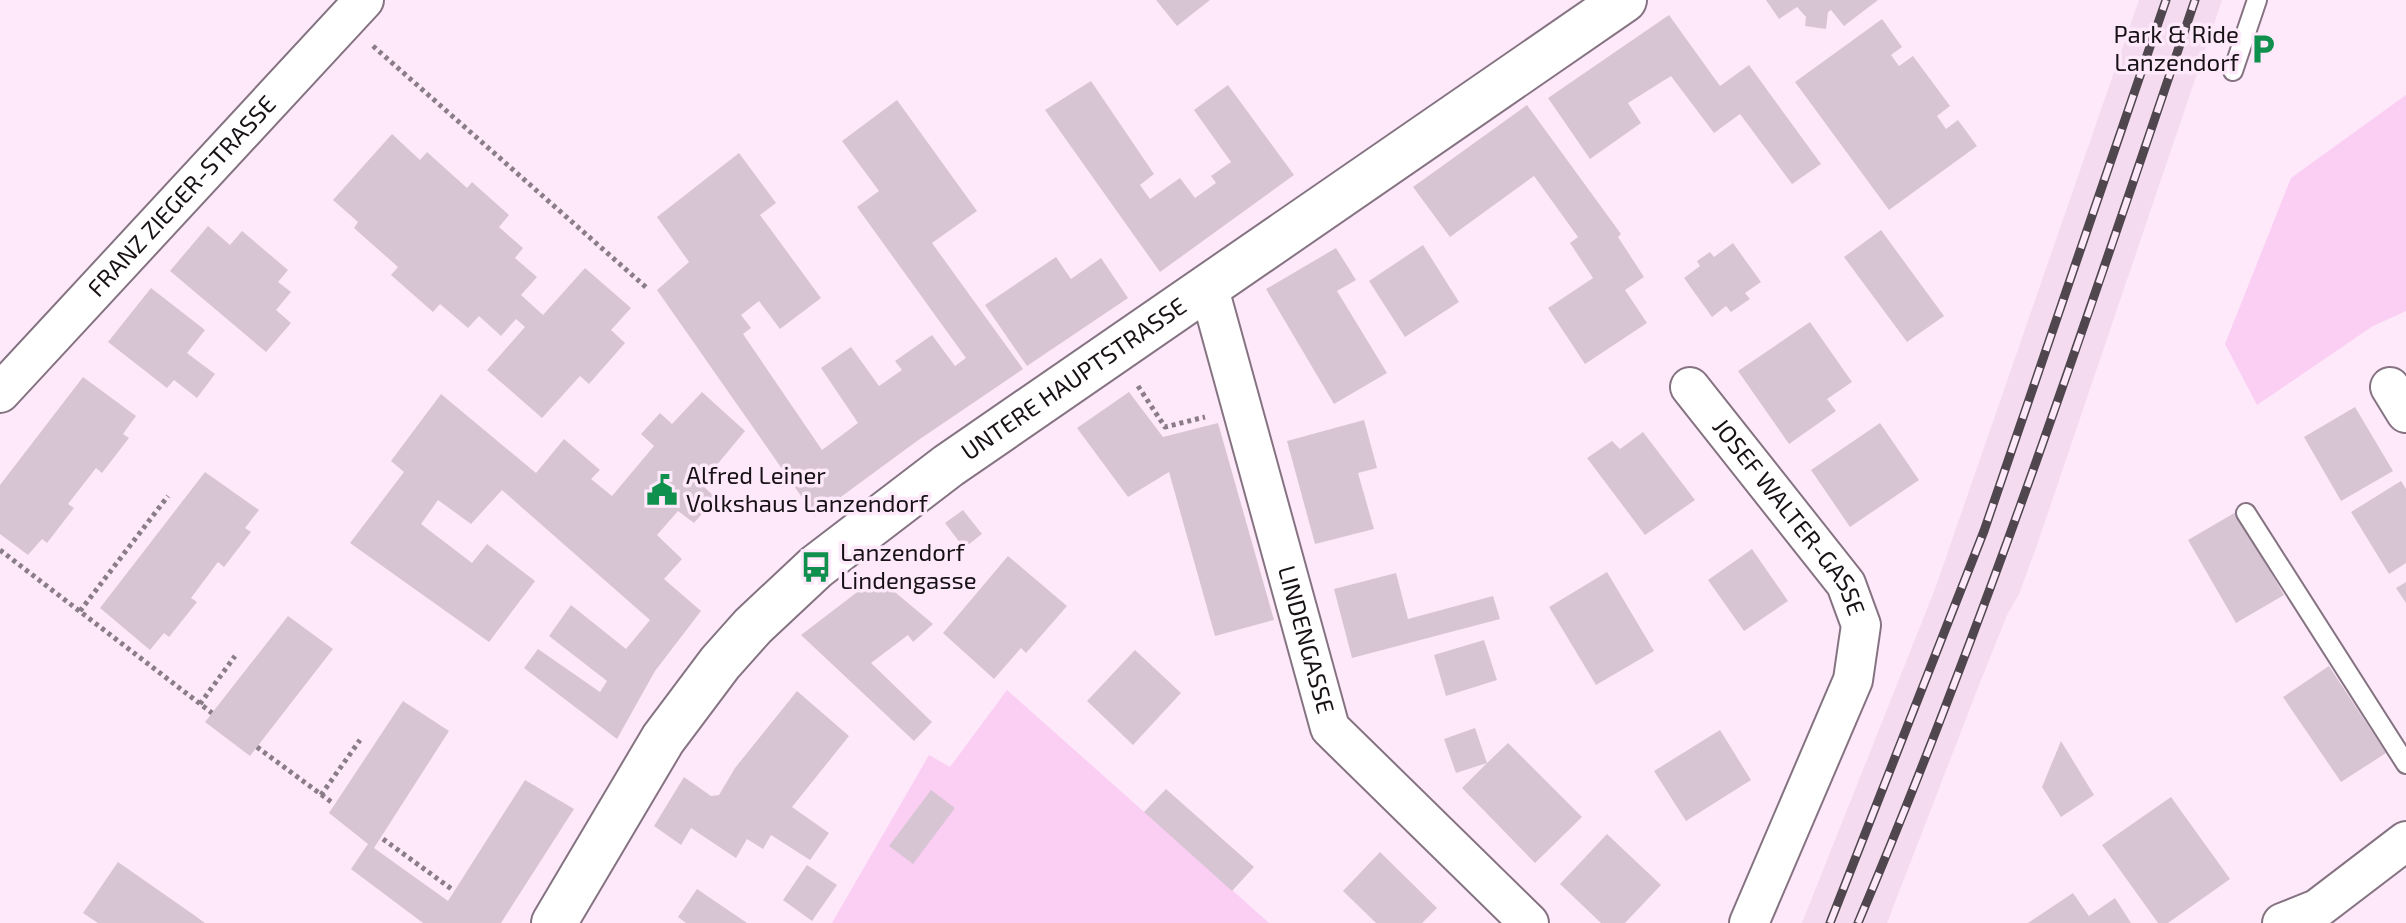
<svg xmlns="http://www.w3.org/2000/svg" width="2406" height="923" viewBox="0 0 2406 923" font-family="'Exo 2',sans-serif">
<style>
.built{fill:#f5dbf0}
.green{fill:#fbcef3}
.building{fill:#d8c5d4}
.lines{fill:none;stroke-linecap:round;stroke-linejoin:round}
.lane-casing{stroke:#857382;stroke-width:22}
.street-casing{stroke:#857382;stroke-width:42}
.primary-casing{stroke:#857382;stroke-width:48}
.path{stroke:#8a7d88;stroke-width:5;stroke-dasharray:4 4;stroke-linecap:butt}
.lane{stroke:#fff;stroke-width:18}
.street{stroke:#fff;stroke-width:38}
.primary{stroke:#fff;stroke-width:44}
.rail-casing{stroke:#4f464e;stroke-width:9}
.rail{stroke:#fde9fa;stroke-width:6;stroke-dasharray:18;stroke-linecap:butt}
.labels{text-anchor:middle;stroke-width:7;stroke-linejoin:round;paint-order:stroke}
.poi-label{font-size:24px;fill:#181217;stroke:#fde9fa;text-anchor:start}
.street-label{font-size:24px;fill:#181217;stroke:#fde9fa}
</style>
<rect width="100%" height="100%" fill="#fde9fa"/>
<path class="built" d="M2139 0H2222L2037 545 2019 594 2007 615 1979 685 1887 923H1802L1935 589Z"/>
<path class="green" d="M2406 95V311L2373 326 2257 405 2225 344 2291 178Z
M1007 690 1269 923H832L929 755 950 767Z"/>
<path class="building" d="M1156 0H1210L1177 26Z
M1766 0H1878L1844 26 1831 10 1828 12 1826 29 1805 26 1806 17 1797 7 1779 19Z
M1669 15 1720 86 1749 65 1821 164 1792 184 1740 114 1714 133 1671 76 1628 103 1641 123 1590 159 1548 98Z
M1882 19 1902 47 1891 55 1899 66 1913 56 1950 106 1937 116 1946 129 1958 120 1977 146 1889 210 1795 82Z
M1091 81 1154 174 1140 185 1150 199 1180 178 1195 198 1216 183 1211 176 1231 162 1194 110 1228 85 1294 175 1160 272 1045 110Z
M897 100 977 211 932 243 1023 369 917 441 815 516 657 290 689 262 657 217 739 153 776 203 760 215 821 298 780 329 759 301 741 315 751 328 743 334 822 450 858 423 821 368 851 347 879 386 902 370 895 361 932 335 955 366 966 358 857 207 879 191 842 141Z
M1527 105 1621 234 1618 237 1644 277 1625 290 1647 323 1585 364 1548 308 1593 278 1570 243 1578 237 1534 176 1450 237 1413 187Z
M392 134 420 160 427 152 467 188 472 182 509 215 499 227 523 248 515 258 537 277 521 295 543 315 585 268 631 308 611 330 625 343 589 384 580 376 542 418 487 370 525 327 516 319 501 336 479 316 468 328 440 304 433 312 391 275 398 267 354 228 358 222 333 200Z
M208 226 230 245 242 231 288 270 278 282 291 292 276 310 291 323 266 352 170 271Z
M1881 230 1944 316 1907 342 1844 257Z
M1733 243 1761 282 1745 293 1750 299 1731 312 1726 306 1712 317 1684 278 1700 266 1697 261 1710 252 1714 257Z
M1423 245 1459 302 1405 337 1369 281Z
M1336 248 1356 280 1337 291 1387 373 1334 404 1266 289Z
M1056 257 1071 279 1101 258 1128 298 1027 366 985 305Z
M151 288 205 330 187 353 215 374 197 398 174 380 167 388 108 342Z
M1810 322 1852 382 1827 399 1836 411 1789 444 1738 371Z
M83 377 136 416 123 434 129 438 102 473 96 468 68 504 74 508 47 543 42 539 28 555 0 534V485Z
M702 392 745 431 701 484 716 498 694 523 678 511 657 535 682 559 664 579 701 611 655 671 617 739 524 668 538 649 600 692 607 681 549 636 571 605 626 649 650 620 502 490 471 524 438 500 421 524 472 563 487 544 535 581 489 642 350 543 404 472 391 461 441 394 536 473 564 439 600 470 591 479 612 496 654 446 641 434 660 413 672 424Z
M1129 392 1163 437 1218 423 1274 620 1215 636 1169 472 1128 497 1077 428Z
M2355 407 2393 471 2341 501 2304 437Z
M1364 420 1377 468 1358 473 1374 529 1315 544 1287 441Z
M1880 423 1919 480 1850 527 1811 470Z
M1643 432 1695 500 1645 535 1587 458 1612 441 1620 449Z
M205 472 259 510 245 528 251 532 224 567 218 562 191 598 197 602 169 637 164 633 150 650 100 608Z
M2401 481 2406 489V563L2389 574 2351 512Z
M963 510 982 534 964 548 945 523Z
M2236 512 2284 595 2236 623 2188 540Z
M1752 549 1788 601 1744 631 1708 580Z
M1008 556 1067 606 1026 653 1021 648 994 679 943 633Z
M1607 572 1654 651 1596 685 1549 607Z
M1396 573 1408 619 1493 596 1500 619 1352 658 1334 589Z
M877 577 933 624 913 642 908 635 871 663 932 722 914 741 801 635Z
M2406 582V603L2396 588Z
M288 616 333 649 250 756 205 722Z
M1484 640 1497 680 1446 696 1434 655Z
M1135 650 1181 693 1133 745 1087 701Z
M2329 666 2386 753 2341 782 2283 697Z
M797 691 849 736 792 807 829 833 810 860 771 835 763 849 747 839 736 858 691 828 681 845 654 826 684 777 711 796 719 795 735 768Z
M403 701 449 731 374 848 448 901 525 780 574 809 501 923H423L351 869 368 844 329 813Z
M1475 728 1487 763 1508 743 1582 817 1535 863 1462 788 1487 763 1456 773 1444 739Z
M1720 730 1751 780 1686 821 1654 771Z
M2061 741 2094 795 2061 817 2042 787Z
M1166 789 1254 867 1232 891 1144 812Z
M931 790 955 808 913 864 889 846Z
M2171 797 2230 879 2168 923H2158L2102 845Z
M1607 834 1661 885 1625 923H1601L1560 884Z
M1380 852 1437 908 1422 923H1376L1343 891Z
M118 862 194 915 205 923H98L83 913Z
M807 865 837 885 812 921 783 900Z
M697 889 747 923H686L678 917Z
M2073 893 2089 916 2115 898 2131 923H2028Z"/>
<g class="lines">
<defs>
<path id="lane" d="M2233 71 2257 0
M2246 513 2406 764"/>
<g id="street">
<path id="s1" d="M1208 285 1330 728 1529 923"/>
<path id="s2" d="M1690 387 1846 584 1861 625 1853 680 1749 923"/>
<path d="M2390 387 2406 413"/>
<path id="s3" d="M0 393 364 0"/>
<path d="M2282 923 2317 909 2406 841"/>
</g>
<g id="primary">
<path id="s4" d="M554 923 663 739 720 663 753 626 816 567 948 466 1624 0"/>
</g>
</defs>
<use href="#lane" class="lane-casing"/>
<use href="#street" class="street-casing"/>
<use href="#primary" class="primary-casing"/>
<path class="path" d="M373 46 648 289
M1138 386 1165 427 1205 417
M0 550 212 713
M80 611 168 496
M200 704 235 656
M257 747 334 804
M321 795 360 740
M383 839 453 890"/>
<use href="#lane" class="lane"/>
<use href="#street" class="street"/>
<use href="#primary" class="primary"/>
<defs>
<path id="rail" d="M1830 923 1984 531 2166 0
M1858 923C1986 621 2090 310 2195 0"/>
</defs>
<use href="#rail" class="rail-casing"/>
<use href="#rail" class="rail"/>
</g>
<defs>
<symbol id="parking-bare" viewBox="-9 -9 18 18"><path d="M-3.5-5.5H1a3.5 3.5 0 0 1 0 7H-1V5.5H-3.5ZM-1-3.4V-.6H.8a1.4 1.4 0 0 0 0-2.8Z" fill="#10904d" stroke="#fde9fa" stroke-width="2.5" paint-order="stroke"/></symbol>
<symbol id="civic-bare" viewBox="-9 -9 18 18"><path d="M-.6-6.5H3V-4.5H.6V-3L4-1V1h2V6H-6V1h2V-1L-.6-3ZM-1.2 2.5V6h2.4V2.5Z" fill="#10904d" stroke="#fde9fa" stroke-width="2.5" paint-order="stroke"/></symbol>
<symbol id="bus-bare" viewBox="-9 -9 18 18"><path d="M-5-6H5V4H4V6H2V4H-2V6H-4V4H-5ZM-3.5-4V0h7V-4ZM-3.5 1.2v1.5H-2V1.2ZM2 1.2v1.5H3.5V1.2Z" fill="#10904d" stroke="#fde9fa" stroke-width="2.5" paint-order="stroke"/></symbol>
</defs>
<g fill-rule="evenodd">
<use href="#parking-bare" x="2241" y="27" width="44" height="44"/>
<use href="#civic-bare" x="640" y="468" width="44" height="44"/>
<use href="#bus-bare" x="794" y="545" width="44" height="44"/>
</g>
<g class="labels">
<g class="poi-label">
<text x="2239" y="43" text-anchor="end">Park &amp; Ride<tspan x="2239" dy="28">Lanzendorf</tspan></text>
<text x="686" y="484">Alfred Leiner<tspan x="686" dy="28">Volkshaus Lanzendorf</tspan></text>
<text x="840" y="561">Lanzendorf<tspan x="840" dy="28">Lindengasse</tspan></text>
</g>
<g class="street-label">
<text dy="8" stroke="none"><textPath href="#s3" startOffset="268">FRANZ ZIEGER-STRASSE</textPath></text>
<text dy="8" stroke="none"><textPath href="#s4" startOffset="764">UNTERE HAUPTSTRASSE</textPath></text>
<text dy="8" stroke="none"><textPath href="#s2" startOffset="164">JOSEF WALTER-GASSE</textPath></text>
<text dy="8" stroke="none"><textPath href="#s1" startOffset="368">LINDENGASSE</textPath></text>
</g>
</g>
</svg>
